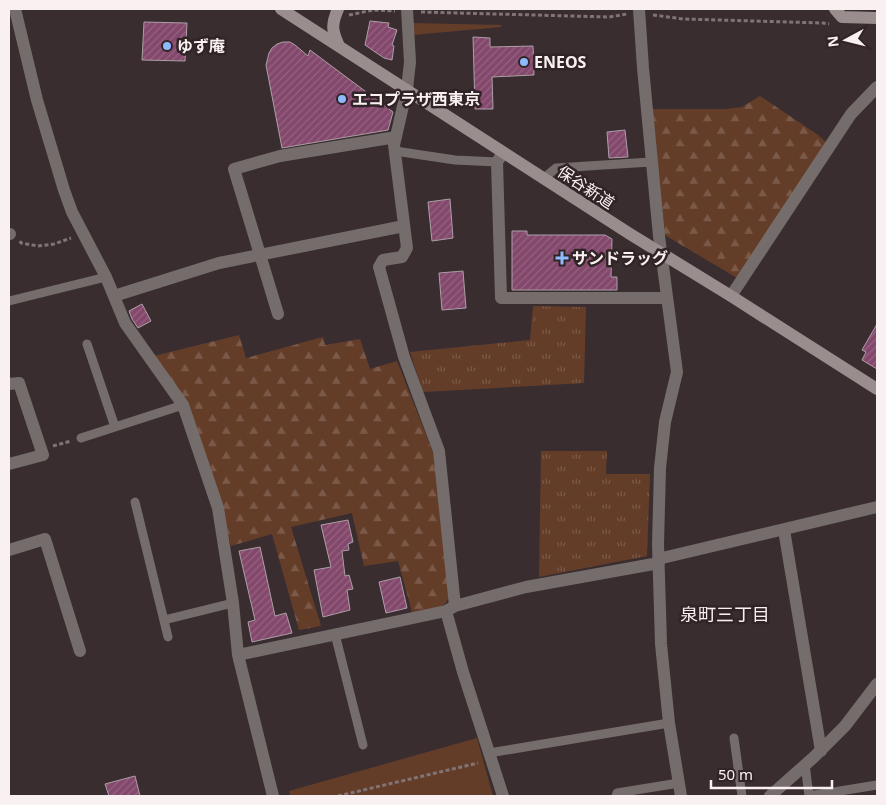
<svg xmlns="http://www.w3.org/2000/svg" width="886" height="805" viewBox="0 0 886 805" font-family="'Noto Sans','Noto Sans JP',sans-serif">
<style>
.grass{fill:url(#grass-tufts)}
.forest{fill:url(#forest-firs)}
.green{fill:#643d29}
.building{fill:url(#building-hatch);stroke:#ac9fa6}
.lines{fill:none;stroke-linecap:round;stroke-linejoin:round}
.path{stroke:#807477;stroke-width:3;stroke-dasharray:4 2.5;stroke-linecap:butt}
.lane{stroke:#746d6c;stroke-width:9}
.street{stroke:#746d6c;stroke-width:12}
.secondary{stroke:#998e8d;stroke-width:12}
.poi-dot{fill:#8eb9fd;stroke:#302426;stroke-width:2}
.labels{text-anchor:middle;stroke-width:5;stroke-linejoin:round;paint-order:stroke}
.poi-label{font-size:16px;font-weight:bold;fill:#f9f0f2;stroke:#302426;text-anchor:start}
.street-label{font-size:16px;fill:#f9f0f2;stroke:#302426}
.neighbourhood-label{font-size:18px;fill:#f9f0f2;stroke:#302426}
</style>
<defs>
<pattern id="grass-tufts" width="24" height="20" patternUnits="userSpaceOnUse" patternTransform="scale(1.25)"><rect width="24" height="20" fill="#643d29"/><path d="M3 7l-1-3M5 7V3M7 7l1-3M15 17l-1-3M17 17v-4M19 17l1-3" fill="none" stroke="#7b5948"/></pattern>
<pattern id="forest-firs" width="22" height="20" patternUnits="userSpaceOnUse" patternTransform="scale(1.25)"><rect width="22" height="20" fill="#643d29"/><path d="M5 1l3.5 6h-7zM16 11l3.5 6h-7z" fill="#7b5948"/></pattern>
<pattern id="building-hatch" width="6" height="6" patternUnits="userSpaceOnUse" patternTransform="scale(1.25)"><rect width="6" height="6" fill="#83486c"/><path d="M-1 1l2-2M0 6l6-6M5 7l2-2" fill="none" stroke="#956381"/></pattern>
</defs>
<rect width="100%" height="100%" fill="#3a2d30"/>
<path class="grass" d="M533 306 586 307 584 383 423 392 410 352 530 340Z
M541 451H607L606 474H650L647 556 539 577Z"/>
<path class="forest" d="M760 96 818 135 827 143 737 278 663 234 652 109H727L742 107Z
M239 335 246 358 323 337 325 345 360 339 370 369 397 361 434 455 449 598 442 607 412 612 398 561 364 566 352 513 291 527 321 626 299 630 272 534 231 546 221 502 154 356Z"/>
<path class="green" d="M412 23 501 25V27L413 35Z
M477 738 493 796H290L289 791Z"/>
<path class="building" d="M370 21 389 23 388 27 397 30 392 45 394 46 392 60 384 58 365 45Z
M144 22 187 23 185 61 142 60Z
M473 37 490 38V47L533 46 534 75 492 77 493 109H475Z
M283 42H290L295 45 308 56 310 50 393 112 388 130 282 148 266 65 269 53 272 48 277 44Z
M625 130 628 157 609 158 607 132Z
M450 199 453 238 432 241 428 202Z
M512 231H527V235H605L612 239 611 277H617V290H512Z
M463 271 466 308 442 310 439 273Z
M142 304 151 321 138 328 132 319 129 311Z
M877 324V369L862 360 866 352 862 350Z
M348 520 353 542 348 544 349 550 342 551 345 576 349 575 353 589 347 590 350 610 323 617 314 570 331 567 321 525Z
M260 547 275 616 286 613 292 633 252 642 248 622 255 620 239 551Z
M400 577 407 608 386 613 379 582Z
M135 776 140 796H109L105 784Z"/>
<g class="lines">
<path class="path" d="M421 12 609 17 627 14
M349 15 373 10 395 11
M653 15 683 19 823 23 829 24
M20 241 21 243 38 246 54 244 71 238
M53 446 71 441
M338 796 478 763"/>
<path class="lane" d="M395 151 455 160 497 162
M543 179 556 168 651 162
M9 301 106 277
M87 344 115 427
M81 438 183 405
M135 502 168 637
M164 620 233 603
M335 634 363 745
M734 738 742 796
M489 753 669 723
M805 764 809 796 877 785
M616 796 617 793 679 783"/>
<path class="street" d="M15 9 37 100 64 190 72 212 106 277 125 323 183 405 218 508 233 603 238 655 273 796
M639 9 643 68 659 236 677 372 665 422 660 468 658 544 661 644 669 723 681 796
M503 153 497 162 501 298H667
M9 234H10
M114 296 219 263 404 226
M731 296 851 114 877 87
M278 314 234 169 280 156 396 137
M9 384 19 383 43 455 9 464
M784 530 821 751
M9 550 45 539 80 651
M658 559 877 507
M455 606 526 587 659 563
M446 611 463 672 503 796
M238 655 446 611 455 606 439 451 404 357 379 267 383 260 402 257 407 248 394 145 407 89 410 62 407 9
M770 796 814 757 845 726 877 684"/>
<path class="secondary" d="M281 9 630 234 731 296 877 389
M338 9C331 25 332 31 339 46
M835 9 842 17 877 18"/>
</g>
<g class="poi-dot">
<circle cx="167" cy="46" r="5"/>
<circle cx="524" cy="62" r="5"/>
<circle cx="342" cy="99" r="5"/>
<path d="M559.5 250.5h5v5h5v5h-5v5h-5v-5h-5v-5h5z"/>
</g>
<g class="labels">
<g class="poi-label">
<text x="177" y="52">ゆず庵</text>
<text x="534" y="68">ENEOS</text>
<text x="352" y="105">エコプラザ西東京</text>
<text x="572" y="264">サンドラッグ</text>
</g>
<g class="street-label">
<text transform="translate(586 187) rotate(33)" y="6">保谷新道</text>
</g>
<g class="neighbourhood-label">
<text x="725" y="621">泉町三丁目</text>
</g>
</g>
<rect width="886" height="805" fill="none" stroke="#f9f0f2" stroke-width="20"/>
<g transform="translate(846 40) rotate(263)" stroke="#302426" stroke-width="4" paint-order="stroke">
<path d="M0-4L9 19L0 12L-9 19Z" fill="#f9f0f2"/>
<text y="-8" font-size="14" font-weight="bold" text-anchor="middle" fill="#f9f0f2">N</text>
</g>
<path d="M711 780v8h121v-8" fill="none" stroke="#f9f0f2" stroke-width="2.5"/>
<text x="718" y="780" font-size="15" fill="#f9f0f2" stroke="#302426" stroke-width="4" paint-order="stroke">50 m</text>
</svg>
